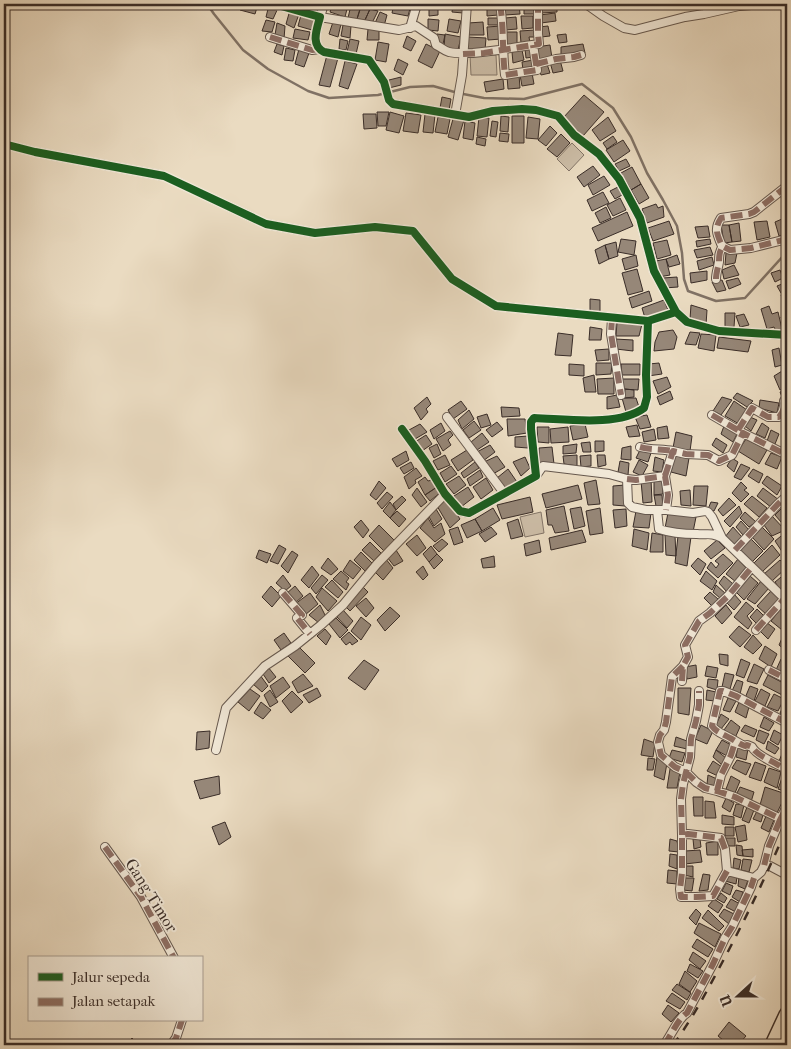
<svg xmlns="http://www.w3.org/2000/svg" width="791" height="1049" viewBox="0 0 791 1049" font-family="'IM FELL French Canon',serif">
<style>
.green{fill:#ccbda7;stroke:#837568}
.lines{fill:none;stroke-linecap:round;stroke-linejoin:round}
.stream{stroke:#807265;stroke-width:2.5}
.building{fill:#968778;stroke:#3a2d28}
.street-casing{stroke:#66584e;stroke-width:10}
.highway-casing{stroke:#3a2d28;stroke-width:18}
.street{stroke:#f1e8d7;stroke-width:8}
.highway{stroke:#eadbc1;stroke-width:15}
.rail{stroke:#3a2d28;stroke-width:2.5;stroke-dasharray:9 9;stroke-linecap:butt}
.quiet{stroke:#8d6e63;stroke-width:6;stroke-dasharray:12 6;stroke-linecap:butt}
.cycleway-casing{stroke:#f1e8d7;stroke-width:11}
.cycleway{stroke:#1b5e20;stroke-width:8}
.labels{text-anchor:middle;stroke-width:4;stroke-linejoin:round;paint-order:stroke}
.street-label{font-size:16px;fill:#3a2d28;stroke:#f1e8d7}
</style>
<rect width="100%" height="100%" fill="#eadbc1"/>
<filter id="stains"><feTurbulence type="fractalNoise" baseFrequency=".004" numOctaves="4"/><feColorMatrix values="0 0 0 0 .2 0 0 0 0 .09 0 0 0 0 .02 0 0 0 .5 -.17"/></filter>
<radialGradient id="worn" r=".72"><stop offset=".6" stop-color="#630" stop-opacity="0"/><stop offset="1" stop-color="#630" stop-opacity=".3"/></radialGradient>
<path class="green" d="M470 55H496L497 75H471Z
M572 143 584 155 569 171 557 159Z
M541 512 544 533 525 537 520 517Z"/>
<g class="lines">
<path class="stream" d="M207 4 214 14 243 50 268 69 308 91 329 98 378 95 410 87 433 86 458 93 484 98 524 99 582 84 613 108 631 137 647 173 663 200 677 226 682 253 684 279 688 291 716 301 745 298 785 254H787"/>
</g>
<path class="building" d="M243 4H258L255 14 240 10Z
M333 4H344L348 5 345 17 330 12Z
M394 4 411 5 408 16 392 13Z
M429 4H438V15L429 16Z
M453 4H464L463 13 452 12Z
M504 4H519L520 14 505 15Z
M524 4H533L534 14H524Z
M542 4H557V12L542 13Z
M269 5 278 8 273 19 266 17Z
M351 5 361 6 357 19 348 18Z
M498 5V15L487 16V6Z
M361 6 370 9 365 20 357 19Z
M370 9 378 11 372 23 365 20Z
M290 10 299 14 294 28 286 24Z
M380 12 387 15 384 26 375 23Z
M555 13 556 21 541 23 540 15Z
M301 15 317 18 312 30 298 26Z
M521 16H533V28L522 29Z
M516 17 517 29 505 30V18Z
M488 18H499V25H488Z
M428 19 439 20 438 31 428 30Z
M449 19 461 21 458 33 447 31Z
M266 20 275 22 272 32 262 31Z
M333 22 341 24 338 37 329 34Z
M483 22 484 35H469L468 23Z
M277 23 285 26 284 39 275 35Z
M343 25 351 26 350 38 341 36Z
M501 26V39L488 40 487 27Z
M548 26 550 36 541 37 539 27Z
M295 29 310 32 308 40 293 38Z
M368 29 379 30V40H367Z
M535 30V37H529L530 43H521L520 31Z
M505 32H517V46L505 47Z
M437 34 445 35 443 44 436 43Z
M445 34 461 37 458 50 444 48Z
M566 34 567 42 559 43 557 35Z
M407 36 416 41 411 51 403 47Z
M468 37 486 38 485 50 467 49Z
M340 39 348 41 346 50 339 49Z
M350 39 359 41 356 54 347 52Z
M378 42 389 44 386 62 375 60Z
M277 44 284 46 282 55 274 52Z
M426 44 440 51 432 68 418 61Z
M583 44 585 53 561 55V47Z
M550 45 552 58 539 61 536 47Z
M286 48 295 50 293 61 284 60Z
M532 48 533 57 526 58 525 49Z
M299 49 309 53 304 67 295 64Z
M522 50 524 60 513 63 512 52Z
M327 55 338 58 330 87 319 85Z
M398 59 408 64 403 75 394 70Z
M533 60 534 68 523 70 522 62Z
M560 60 563 71 553 73 550 62Z
M345 61 357 64 348 89 339 86Z
M547 64 550 73 541 75 538 66Z
M532 73 534 84 522 86 520 75Z
M519 75 520 88 508 89 507 76Z
M401 77V85L389 88V80Z
M503 79 504 89 486 92 484 82Z
M584 95 604 112 583 136 563 118Z
M442 97 451 99 449 110 440 108Z
M377 112H389L386 126H378Z
M390 112 404 116 399 133 386 130Z
M406 113 421 115 418 133 403 131Z
M363 114H376L377 128 364 129Z
M425 114 435 115 433 133 423 132Z
M501 116 509 117 508 132 500 131Z
M512 116H524V143H512Z
M438 117 450 119 447 134 435 132Z
M479 117 489 118 487 137 477 136Z
M528 117 540 119 538 139 526 138Z
M608 117 616 131 600 141 592 130Z
M453 119 464 120 458 140 448 137Z
M465 121 475 123 473 140 463 138Z
M492 121 498 122 496 137 490 136Z
M550 126 557 133 546 146 538 140Z
M500 133 509 134 508 142 499 141Z
M561 134 570 143 557 157 547 149Z
M613 136 617 142 607 149 603 143Z
M477 137 486 139 485 146 476 144Z
M623 140 630 151 614 162 606 150Z
M626 159 630 166 619 171 615 164Z
M593 166 600 175 584 187 577 177Z
M632 167 641 184 631 190 621 173Z
M604 176 610 185 593 195 588 185Z
M641 184 649 198 639 204 631 190Z
M618 187 622 195 615 199 610 191Z
M603 192 609 203 592 211 587 200Z
M620 198 626 210 613 216 607 205Z
M656 204 658 208 663 206 664 217 647 223 642 209Z
M606 207 611 218 600 223 595 213Z
M627 212 633 226 598 241 592 228Z
M782 219 787 233 779 236 775 222Z
M669 221 674 234 653 241 648 228Z
M767 221 770 237 757 240 754 222Z
M739 223 741 241 732 242 729 225Z
M721 225H729L732 242 724 243Z
M708 226 710 237 698 238 695 227Z
M621 239 636 241 634 255 618 252Z
M710 239 711 244 697 247 696 241Z
M667 240 671 255 657 259 653 243Z
M616 242 618 256 609 259 605 245Z
M605 245 609 259 599 264 595 250Z
M710 247 713 255 697 258 694 250Z
M726 253H737L735 263 725 265Z
M636 255 638 266 625 270 622 259Z
M677 255 680 264 669 267 666 259Z
M712 257 714 265 699 270 697 261Z
M666 259 670 275 659 277 656 261Z
M734 265 739 275 724 279 722 270Z
M637 269 643 291 628 295 622 273Z
M780 270 783 278 775 282 771 273Z
M707 271V280L691 283 690 273Z
M677 277 678 287 664 288 663 278Z
M738 278 741 284 729 289 726 281Z
M722 280 726 290 717 292 712 282Z
M787 282V291L781 293 777 286Z
M649 291 652 301 632 308 629 298Z
M787 292V309L781 295Z
M590 299 600 300V313L590 312Z
M664 300 668 310 645 318 642 308Z
M691 305 707 310 706 325 690 319Z
M769 306 772 314 778 312 782 329 776 331 774 327 767 329 761 309Z
M725 313H735L734 327H725Z
M744 314 749 325 740 327 736 316Z
M787 316V332H785L781 317Z
M617 322 642 324 639 336H616Z
M590 327 602 329 601 340H589Z
M673 330 677 337 674 349 654 351 655 342 659 332Z
M690 332 700 333 696 345 685 344Z
M558 333 573 335 571 356 555 355Z
M701 334 716 335 714 351 698 348Z
M719 337 751 341 748 352 717 348Z
M615 339 633 340V351L616 349Z
M779 348 782 365 775 367 772 350Z
M609 349V360L597 361 595 350Z
M787 350V364H785L783 351Z
M596 363H612L611 374 596 375Z
M659 363 662 374 648 376 649 364Z
M569 364 584 365V376L569 375Z
M621 364H640V375H622Z
M787 368V387L780 390 774 376Z
M594 375 596 392H585L583 378Z
M667 377 671 387 658 394 653 381Z
M614 378V394H598L597 379Z
M622 379H639L638 390 623 389Z
M625 389 634 390V397L624 398Z
M787 389V397L783 399 780 392Z
M670 391 673 399 660 405 657 397Z
M737 393 753 401 747 407 733 398Z
M617 395 620 407 607 409V397Z
M427 397 431 404 426 409 428 412 421 420 414 408Z
M722 397 732 400 721 415 713 411Z
M622 398H636L639 407 626 412Z
M760 400 779 403 777 413 759 408Z
M461 401 467 409 453 419 448 410Z
M734 401 747 410 739 424 725 416Z
M501 407 519 408 520 416 502 417Z
M469 410 474 419 462 429 458 420Z
M487 414 491 425 481 428 477 417Z
M647 415 651 427 640 429 635 417Z
M750 417 757 420 751 431 745 426Z
M507 419H525L527 433 508 436Z
M474 421 481 430 469 438 463 430Z
M497 422 503 429 492 437 486 430Z
M441 423 445 431 434 439 430 430Z
M762 423 769 428 765 438 756 434Z
M420 424 427 432 415 439 409 430Z
M585 424 588 437 573 440 570 426Z
M637 425 640 436 629 437 626 427Z
M667 426 669 438 658 439 657 428Z
M724 426 737 434 733 442 721 434Z
M537 427H549V443L538 442Z
M568 427 569 442 551 443 550 429Z
M654 429 656 440 644 442 642 432Z
M771 430 779 434 775 444 767 441Z
M450 431 453 435 448 440 451 445 443 451 436 439Z
M676 432 692 436 690 451 673 448Z
M482 433 489 442 477 450 471 442Z
M426 435 432 444 422 451 415 442Z
M528 436V448L515 447V437Z
M716 438 727 445 723 453 712 445Z
M746 439 767 450 759 464 738 451Z
M595 441H604V451L595 452Z
M590 442 591 452H583L581 443Z
M437 444 441 454 434 458 429 448Z
M577 444 576 453 563 454V446Z
M490 445 495 452 483 461 477 452Z
M631 446V460L621 459 622 448Z
M552 447 554 464H539V448Z
M467 450 473 460 458 471 451 460Z
M640 450 651 453 648 462 636 458Z
M406 451 409 460 397 467 392 459Z
M771 453 782 457 777 469 765 464Z
M445 455 450 465 438 470 433 461Z
M577 455V466L564 464 563 456Z
M591 455V466L581 467 580 456Z
M597 455H605L606 465 598 467Z
M497 456 505 467 493 474 484 462Z
M675 456 689 458 686 476 671 472Z
M525 457 530 468 521 476 513 462Z
M655 457 664 460 662 472 653 471Z
M732 458 738 462 734 472 727 466Z
M639 460 648 465 642 476 633 472Z
M620 461 629 463 628 475 618 472Z
M411 462 414 468 404 474 400 468Z
M475 462 479 468 464 478 461 473Z
M741 464 750 468 741 480 734 477Z
M451 466 457 474 445 482 440 473Z
M416 468 422 476 415 480 416 483 409 489 404 477Z
M508 469 517 482 504 489 497 478Z
M753 469 763 474 759 483 748 476Z
M787 469V481L781 474Z
M480 470 483 477 470 486 467 479Z
M459 476 466 485 454 494 446 484Z
M767 476 782 486 777 495 762 483Z
M425 477 428 481 432 480 437 487 425 495 418 482Z
M486 478 493 490 481 499 473 487Z
M651 479 652 502 643 503 641 481Z
M662 479 663 494 654 495V480Z
M596 480 600 504 588 505 584 483Z
M379 481 386 488 376 500 370 495Z
M741 482 747 488 744 490 749 494 741 502 732 493Z
M578 485 582 499 546 508 542 494Z
M625 485V506L613 505V486Z
M694 486H708L706 506 693 505Z
M437 487 441 492 430 501 425 495Z
M468 487 474 497 461 507 454 496Z
M417 488 427 502 421 507 412 495Z
M763 488 779 500 772 508 757 496Z
M690 490 691 506 681 505 680 491Z
M387 492 393 497 382 509 377 503Z
M654 495H662L663 507 656 506Z
M402 496 406 500 396 510 393 504Z
M752 496 767 508 759 517 744 504Z
M530 497 533 512 502 519 497 505Z
M729 498 736 505 723 516 718 510Z
M447 499 460 519 450 528 437 506Z
M390 502 396 510 390 518 383 511Z
M711 502 718 503 714 511 708 509Z
M785 505 787 507V529L775 515Z
M564 506 569 531 555 533 552 525H548L546 510Z
M739 506 742 513 730 527 724 521Z
M581 507 585 526 574 529 570 509Z
M493 508 500 520 482 531 475 519Z
M600 508 603 533 590 535 586 511Z
M436 509 442 519 434 526 428 515Z
M626 509 627 526 615 528 613 510Z
M397 511 406 519 399 527 390 518Z
M636 511 651 513 649 528 633 527Z
M745 512 756 522 749 527 740 518Z
M668 513 696 517 693 532 665 528Z
M772 516 785 530 772 536 764 525Z
M428 518 434 528 441 523 445 534 435 542 420 528Z
M475 519 482 531 467 538 461 525Z
M518 519 523 536 511 539 507 523Z
M361 520 369 530 363 538 354 527Z
M741 521 749 530 743 535 736 527Z
M379 525 395 541 385 552 369 536Z
M761 526 774 539 764 550 752 537Z
M458 527 463 542 454 545 449 530Z
M491 527 497 534 485 542 479 534Z
M733 527 742 537 734 546 725 537Z
M634 529 649 533 647 550 632 546Z
M582 530 586 542 551 550 549 538Z
M786 532 787 533V550L783 553 775 541Z
M652 533 663 535V552H650Z
M417 535 426 548 417 556 406 544Z
M665 535 675 536 676 556 666 555Z
M678 536 691 537 687 566 675 563Z
M442 539 448 544 439 552 433 546Z
M751 539 763 551 752 562 740 550Z
M539 540 541 552 526 556 524 544Z
M717 540 725 548 711 559 704 551Z
M370 542 381 553 374 561 362 550Z
M279 545 286 549 278 564 270 561Z
M772 545 780 555 762 572 754 563Z
M431 546 437 554 429 562 423 554Z
M259 550 271 554 267 563 256 558Z
M396 550 403 561 394 566 387 557Z
M292 551 298 555 288 573 281 566Z
M361 552 372 563 365 571 354 560Z
M437 554 443 560 434 569 429 562Z
M723 554 733 563 718 578 707 568 711 562 716 568 719 564 715 561Z
M494 556 495 567 483 568 481 559Z
M328 558 338 569 331 575 321 568Z
M385 558 393 568 383 580 374 571Z
M698 558 706 564 700 575 691 566Z
M738 559 747 569 736 582 726 574Z
M350 560 361 569 353 579 343 571Z
M780 560 787 567 771 582 764 574Z
M312 566 319 575 309 588 301 580Z
M423 566 428 575 423 580 416 572Z
M341 571 349 578 346 582 349 584 346 590 333 579Z
M706 571 717 581 712 590 700 581Z
M786 573 787 586 781 591 775 582Z
M283 575 291 586 285 591 276 583Z
M322 575 328 580 316 594 311 588Z
M724 576 733 584 727 592 719 583Z
M750 576 758 583 744 600 736 592Z
M332 580 343 592 338 598 325 587Z
M761 581 769 588 755 604 747 599Z
M716 585 726 594 721 599 713 592Z
M271 586 281 596 272 607 262 597Z
M295 586 303 596 295 603 286 594Z
M362 586 368 592 350 611 345 606Z
M322 588 337 601 328 611 316 597Z
M771 591 780 599 767 615 757 606Z
M710 592 718 599 713 607 704 598Z
M310 593 318 604 305 615 295 604Z
M734 594 741 602 734 610 726 602Z
M366 598 374 608 366 617 356 606Z
M746 602 754 609 747 616 752 623 748 629 734 617Z
M320 605 326 617 319 623 309 615Z
M726 605 732 613 722 624 715 616Z
M783 606 787 610V613L785 617 787 619V634L771 621Z
M390 607 400 616 385 631 377 620Z
M757 609 764 616 757 624 750 617Z
M343 610 353 621 347 628 337 617Z
M361 617 371 625 361 640 351 631Z
M336 618 348 630 340 638 329 624Z
M766 622 775 629 768 639 760 631Z
M739 626 751 635 740 647 729 637Z
M325 629 331 636 326 645 317 636Z
M349 632 358 641 352 645 350 642 346 645 341 639Z
M284 633 291 643 281 650 274 640Z
M753 635 762 645 753 654 744 647Z
M783 636 787 639V652L779 645Z
M765 646 777 654 771 667 759 659Z
M299 647 315 663 305 673 287 655Z
M719 654 728 655V666L720 664Z
M741 659 750 663 744 678 736 675Z
M781 659 787 662V676L776 670Z
M364 660 379 670 365 690 348 678Z
M754 664 764 669 757 684 747 681Z
M696 665 697 677 687 679 685 667Z
M707 666 718 668 716 678 705 676Z
M268 667 276 677 269 683 263 674Z
M725 673 734 675 730 689 722 687Z
M303 674 313 686 298 693 292 682Z
M260 675 268 686 262 692 253 684Z
M768 675 787 685V689L784 696 763 685Z
M283 677 290 687 276 698 270 686Z
M708 679 718 680 717 690 707 687Z
M737 680 743 682 740 694 732 691Z
M750 686 758 689 754 701 745 698Z
M317 688 321 696 309 703 303 695Z
M678 688H691L689 715 678 713Z
M250 689 260 696 249 711 238 702Z
M761 689 770 694 765 706 755 701Z
M270 690 278 702 270 707 264 695Z
M707 690 716 692 715 701 706 700Z
M292 691 303 702 291 713 282 701Z
M774 694 784 699 778 711 767 707Z
M728 698 736 701 730 712 723 710Z
M787 699V717L780 713Z
M261 702 271 710 263 719 254 713Z
M739 702 749 707 746 718 735 712Z
M721 714 729 719 721 729 716 725Z
M764 717 774 723 769 731 760 727Z
M731 720 740 727 735 738 724 730Z
M701 725 713 731 707 744 695 739Z
M745 725 757 730 754 737 741 731Z
M759 730 769 734 764 744 756 740Z
M774 730 783 735 778 745 770 740Z
M210 731 209 748 196 750 197 732Z
M676 737 687 741V749L674 746Z
M787 738V753L781 750Z
M644 739 655 743 653 757 641 755Z
M722 740 731 745 727 756 716 750Z
M768 741 779 748 775 754 766 749Z
M738 746 748 749 746 760 736 757Z
M672 750 685 753 682 762 669 758Z
M716 750 726 758 722 765 713 757Z
M782 754 787 756V766L779 761Z
M657 757 667 763 664 780 654 776Z
M648 758 655 759 653 770H647Z
M737 760 751 764 746 775 732 768Z
M713 761 722 767 718 776 707 771Z
M755 762 766 766 761 781 749 777Z
M769 768 781 772 777 788 764 782Z
M670 769 680 772 677 788H667Z
M708 775 717 779 716 786 707 784Z
M783 775 787 776V792L778 789Z
M219 776 220 794 200 799 194 781Z
M731 776 740 781 735 793 726 789Z
M740 787 754 792 751 802 736 795Z
M765 787 786 794 777 813 760 805Z
M693 797H703V816H694Z
M726 798 734 803 730 812 722 807Z
M705 801 714 802 716 818H705Z
M736 804 744 805 741 818 733 815Z
M747 807 754 810 749 823 742 820Z
M757 811 763 815 761 822 753 819Z
M722 815 734 817V825L722 824Z
M766 816 774 820 769 832 761 828Z
M225 822 231 837 219 845 212 827Z
M745 825 747 840 738 842 735 827Z
M725 827H734V836H725Z
M726 838H735V846H728Z
M670 839 677 841 679 852 669 851Z
M693 839H700L701 847 694 849Z
M718 841V855H707L706 843Z
M736 845 742 846 743 856 737 855Z
M753 849V857L743 856 742 850Z
M700 850 702 862 685 864V851Z
M670 854 677 855V869L669 866Z
M734 858 741 860 739 869 733 868Z
M743 859 752 860 749 872 741 870Z
M685 866H693V877L684 875Z
M668 870 677 871V884L667 883Z
M703 874 710 875 708 890 699 891Z
M727 874 737 877 736 884 725 881Z
M739 877 748 880 745 889 738 886Z
M684 878H694L692 891 683 890Z
M726 883 733 886 730 895 722 891Z
M736 890 743 892 740 902 732 897Z
M721 893 727 898 724 903 717 899Z
M714 899 723 905 718 913 708 906Z
M731 899 740 904 736 912 726 907Z
M696 909 701 914 696 925 689 918Z
M724 909 734 914 729 924 719 916Z
M708 910 724 926 719 931 702 918Z
M699 923 721 934 715 947 694 933Z
M697 939 713 949 708 957 692 947Z
M693 952 706 961 700 969 689 960Z
M690 964 703 971 698 978 687 971Z
M685 971 697 981 690 992 679 984Z
M677 984 691 993 687 1000 672 990Z
M672 993 685 1002 680 1009 666 1001Z
M668 1005 679 1013 671 1022 662 1014Z
M729 1022 746 1036 738 1045H729L718 1036Z
M132 1038 139 1045H126Z"/>
<g class="lines">
<defs>
<path id="street" d="M274 4 320 17C317 29 310 45 324 52L369 60 384 82 389 100 393 104 469 117 493 111 522 109 536 110 558 116 574 135 599 154 619 179 640 218 654 271 676 312
M324 4 320 17 399 30 416 26 434 38 436 45C441 47 444 51 449 52 457 54 465 53 473 53 495 51 516 47 539 44L538 34V4
M500 4C504 27 502 51 505 75L537 70 533 45
M586 4 603 16 624 28 635 30 685 17 704 14 739 6 765 4
M772 4 787 5
M410 28 417 4
M270 37 312 50 319 49
M536 64 556 59 574 57 581 55
M455 115 462 75 467 4
M4 144 35 152 164 176 266 224 315 233 375 227 413 231 452 279 496 306 648 321 676 312 687 322 719 331 787 335
M787 186 754 212 749 214 721 218C714 229 717 234 722 246L730 250 751 248 787 239
M716 279C716 273 718 268 719 262 719 256 719 252 723 246
M612 318 611 334 621 395
M712 415 741 432
M447 417 504 493
M402 429 425 461 445 494 460 511 469 513 536 476 531 429V422L534 418C566 419 618 427 644 408L647 397 646 375 648 321
M738 430 752 408 768 417H779C783 412 785 408 784 401L787 400
M640 447C651 450 662 449 673 451
M536 476 543 466 609 474 627 479 628 503 632 507 646 510H666L693 513 705 511 708 512 712 517 722 538 787 601
M665 476 673 451 686 454 708 455 719 461 732 455 743 433 787 455
M627 479 636 480 665 476 668 495 666 510
M657 510 659 529C671 533 685 534 697 534 709 535 710 532 722 538
M735 550 778 504 787 496
M283 593 302 615 297 618 310 634
M756 630 785 598
M683 666 672 677 666 722 664 730 660 735 658 742 661 755 675 767 686 772 696 782 705 788 717 791 735 797 779 818 780 820 769 846 764 866
M769 670 787 679
M682 681 683 666 688 657 685 645 699 621 710 613 728 596 752 567
M787 723 736 696 723 691H720L712 726C716 732 723 734 730 738 736 741 739 744 745 746L747 745 752 747C756 755 778 765 787 769
M216 750 226 708 265 666 295 646 321 625 343 605 377 564 445 494
M717 791 721 775 731 755 735 742
M780 820 787 806
M682 835 681 799 683 784 690 757 691 739 696 721 699 705V691
M105 847 141 897 174 958
M727 871 713 896 696 897H681L680 889 682 873V835L688 834 721 838 725 849 727 871 754 878 761 872 764 866H770L787 875
M171 1045 176 1038 182 1020
M664 1045C671 1036 678 1018 687 1013L713 964 725 938 732 927 751 887 754 878"/>
<path id="highway" d="M773 1045 787 1015"/>
</defs>
<use href="#street" class="street-casing"/>
<use href="#highway" class="highway-casing"/>
<use href="#street" class="street"/>
<use href="#highway" class="highway"/>
<path class="rail" d="M673 1045C693 1018 708 989 724 959 747 916 768 872 787 827"/>
<path class="quiet" d="M500 4C504 27 502 51 505 75L537 70 533 45
M270 37 312 50 319 49
M463 54 484 53 539 44 538 34V4
M536 64 556 59 574 57 581 55
M787 186 754 212 749 214 721 218C714 229 717 234 722 246L730 250 751 248 787 239
M716 279C716 273 718 268 719 262 719 256 719 252 723 246
M612 318 611 334 621 395
M712 415 743 433
M738 430 752 408 768 417H779C783 412 785 408 784 401L787 400
M640 447C651 450 662 449 673 451
M665 476 673 451 686 454 708 455 719 461 732 455 743 433 787 455
M627 479 636 480 665 476 668 495 666 510
M735 550 778 504 787 496
M283 593 302 615 297 618 310 634
M756 630 785 598
M683 666 672 677 666 722 664 730 660 735 658 742 661 755 675 767 686 772 696 782 705 788 717 791 735 797 779 818 780 820 769 846 764 866
M769 670 787 679
M682 681 683 666 688 657 685 645 699 621 710 613 728 596 752 567
M780 766C771 760 757 756 752 747L747 745 745 746C739 744 736 741 730 738 723 734 716 732 712 726L720 691H723L736 696 787 723
M717 791 721 775 731 755 735 742
M780 820 787 806
M682 835 681 799 683 784 690 757 691 739 696 721 699 705V691
M105 847 141 897 174 958
M725 849 721 838 688 834 682 835V873L680 889 681 897H696L713 896 727 871
M171 1045 176 1038 182 1020
M664 1045C671 1036 678 1018 687 1013L713 964 725 938 732 927 751 887 754 878"/>
<defs>
<path id="cycleway" d="M274 4 320 17C317 29 310 45 324 52L369 60 384 82 389 100 393 104 469 117 493 111 522 109 536 110 558 116 574 135 599 154 619 179 640 218 654 271 676 312
M4 144 35 152 164 176 266 224 315 233 375 227 413 231 452 279 496 306 648 321 676 312 687 322 719 331 787 335
M402 429 425 461 445 494 460 511 469 513 536 476 531 429V422L534 418C566 419 618 427 644 408L647 397 646 375 648 321"/>
</defs>
<use href="#cycleway" class="cycleway-casing"/>
<use href="#cycleway" class="cycleway"/>
</g>
<g class="labels">
<g class="street-label">
<text transform="translate(152 895) rotate(58)" y="6">Gang Timor</text>
</g>
</g>
<rect width="791" height="1049" fill="none" stroke="#eadbc1" stroke-width="20"/>
<rect x="5" y="5" width="781" height="1039" fill="none" stroke="#3a2d28" stroke-width="2.5"/>
<rect x="10" y="10" width="771" height="1029" fill="none" stroke="#3a2d28"/>
<rect x="28" y="956" width="175" height="65" fill="#f1e8d7" stroke="#a89d91"/>
<rect x="38" y="973" width="25" height="8" fill="#1b5e20" stroke="#a89d91"/>
<text x="72" y="982" font-size="15" fill="#3a2d28">Jalur sepeda</text>
<rect x="38" y="998" width="25" height="8" fill="#8d6e63" stroke="#a89d91"/>
<text x="72" y="1006" font-size="15" fill="#3a2d28">Jalan setapak</text>
<g transform="translate(738 996) rotate(249)" stroke="#f1e8d7" stroke-width="4" paint-order="stroke">
<path d="M0-4L9 19L0 12L-9 19Z" fill="#3a2d28"/>
<text y="-8" font-size="14" font-weight="bold" text-anchor="middle" fill="#3a2d28">U</text>
</g>
<rect width="100%" height="100%" filter="url(#stains)"/>
<rect width="100%" height="100%" fill="url(#worn)"/>
</svg>
